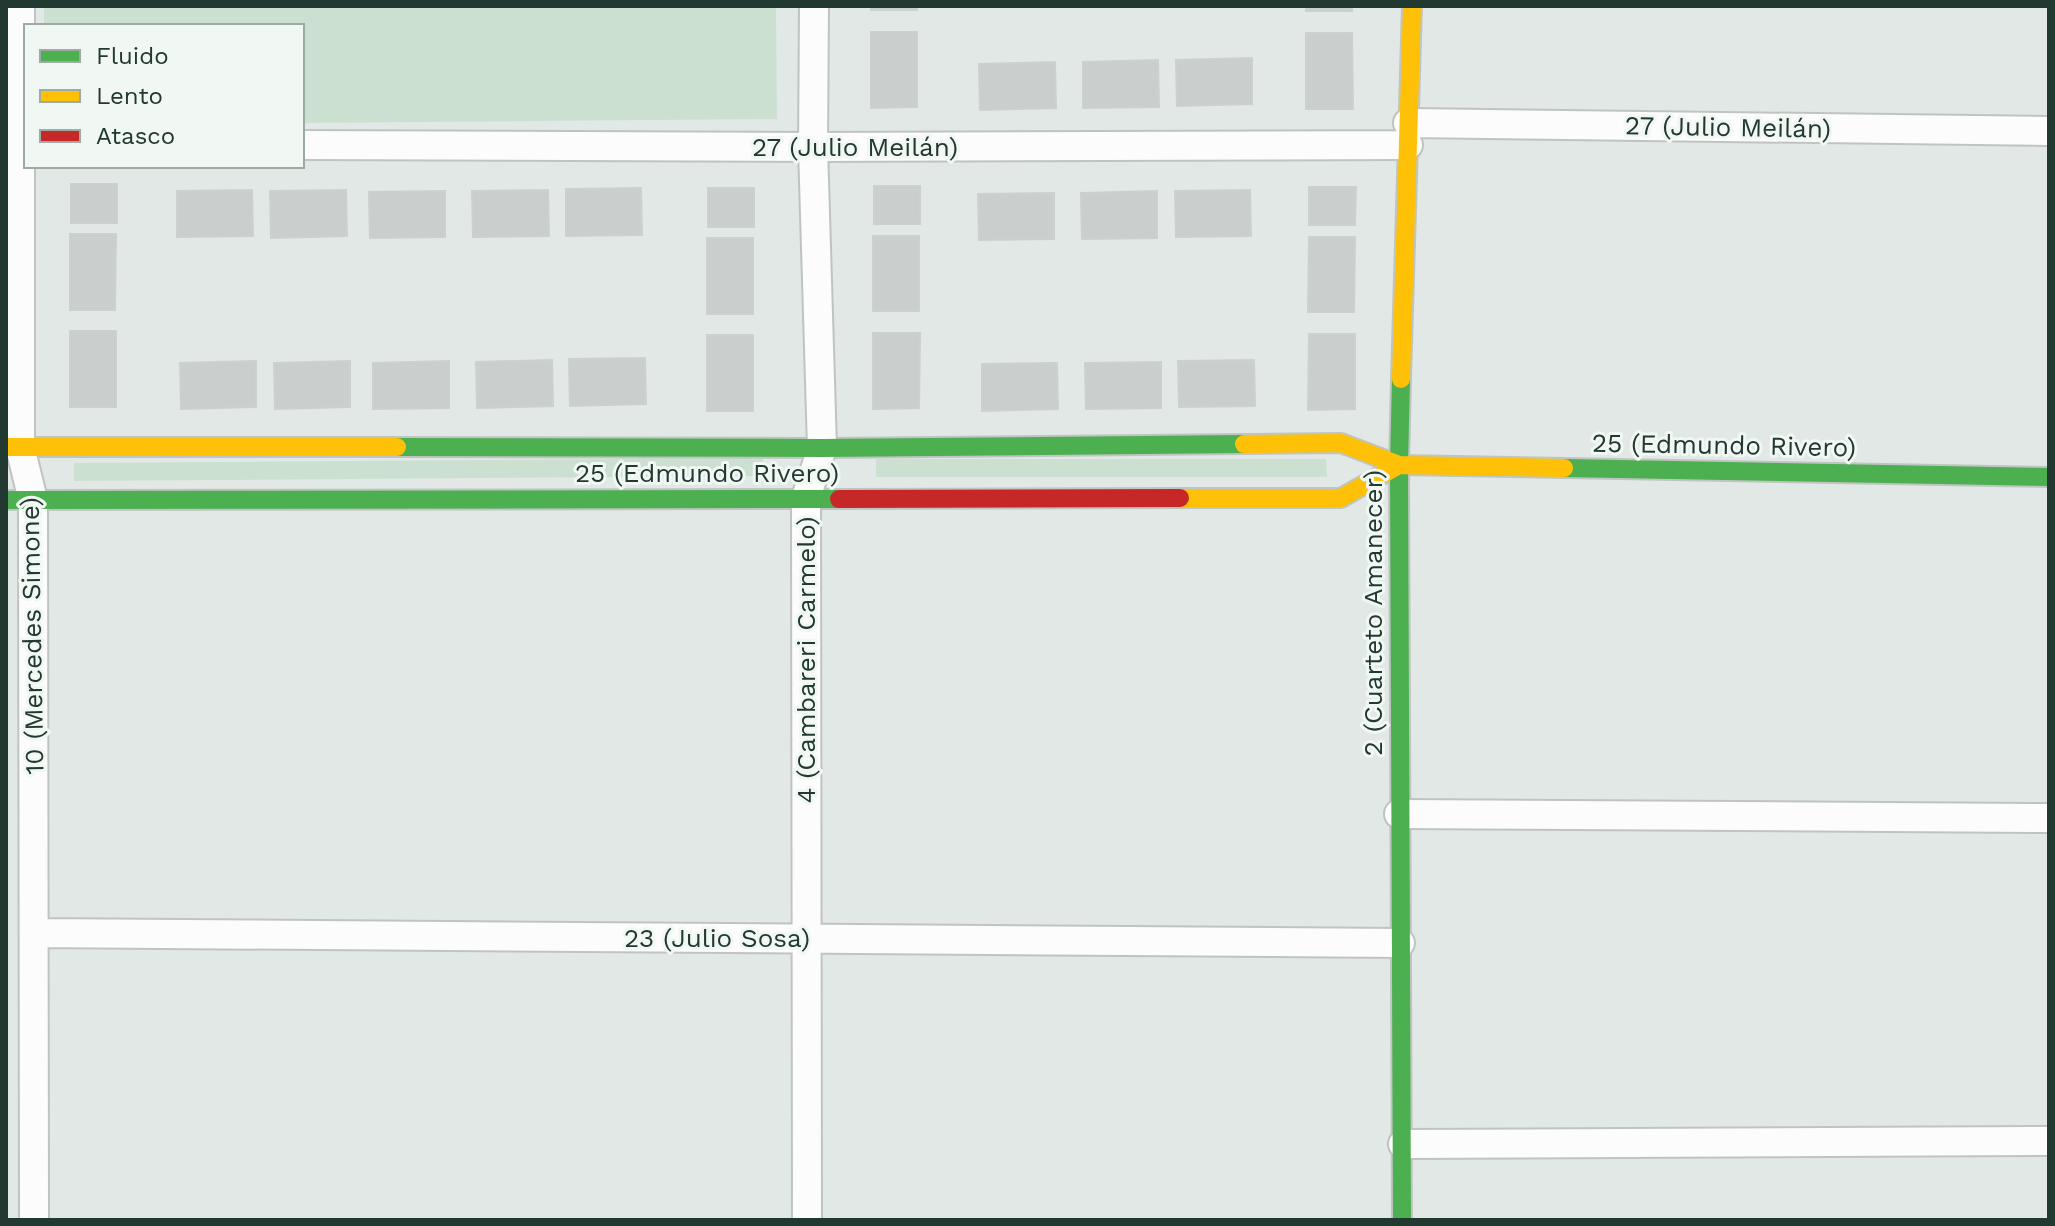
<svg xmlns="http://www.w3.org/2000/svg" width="2055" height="1226" viewBox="0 0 2055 1226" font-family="'Work Sans',sans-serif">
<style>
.green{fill:#cce0d1}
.building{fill:#cacfcd;stroke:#cbd1ce;stroke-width:2}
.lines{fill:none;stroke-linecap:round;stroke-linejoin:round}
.street-casing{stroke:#bfc4c2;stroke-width:32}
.fast-casing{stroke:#bfc5c2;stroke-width:22}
.slow-casing{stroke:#bfc5c2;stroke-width:22}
.jam-casing{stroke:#bfc5c2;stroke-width:22}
.street{stroke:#fbfcfb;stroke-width:28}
.fast{stroke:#4caf50;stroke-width:18}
.slow{stroke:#ffc107;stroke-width:18}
.jam{stroke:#c62828;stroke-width:18}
.labels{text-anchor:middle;stroke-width:6;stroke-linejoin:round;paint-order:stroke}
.street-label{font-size:26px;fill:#223931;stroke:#f1f7f3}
</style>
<rect width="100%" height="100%" fill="#e2e8e5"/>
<path class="green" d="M44 6H776L777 119 302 123V26H44Z
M763 458V476L74 481V463Z
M876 459H1326L1327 477H876Z"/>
<path class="building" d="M871 6H917V10H871Z
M1306 6H1352V11H1306Z
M871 32H917V107L871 108Z
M1306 33H1352L1353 109H1306Z
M1252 58V104L1177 106 1176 60Z
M1158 60 1159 107 1083 108V62Z
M1055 62 1056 108 980 110 979 64Z
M71 184H117V223H71Z
M874 186H920V224H874Z
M1309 187H1356L1355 225H1309Z
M641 188 642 235 566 236V189Z
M708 188H754V227H708Z
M252 190 253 236 177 237V191Z
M346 190 347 236 271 238 270 191Z
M548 190 549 236 473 237 472 191Z
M1250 190 1251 236 1176 237 1175 191Z
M445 191V237L370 238 369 192Z
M1157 191V238L1082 239 1081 193Z
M1054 193V239L979 240 978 194Z
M70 234H116L115 310H70Z
M873 236H919V311H873Z
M1309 237H1355L1354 312H1308Z
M707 238H753V314H707Z
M70 331H116V407H70Z
M873 333H920L919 408 873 409Z
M1309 334H1355V409L1308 410Z
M707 335H753V411H707Z
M645 358 646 404 570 406 569 359Z
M552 360 553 406 477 408 476 362Z
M1254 360 1255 406 1179 407 1178 361Z
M256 361V407L181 409 180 363Z
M350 361V407L275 409 274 363Z
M449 361V408L373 409V363Z
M1161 362V408L1086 409 1085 363Z
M1057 363 1058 409 982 411V364Z"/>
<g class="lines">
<defs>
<path id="street" d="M20 6V447L33 500 34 1220
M1408 123 2049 131
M302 145 813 147 1408 145
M1399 814 2049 818
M34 933 1400 943
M1403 1144 2049 1141
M807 1220 806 498 822 448 813 147 814 6"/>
<path id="fast" d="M1401 379 1399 465 1402 1220
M397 447 822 448 1244 444
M1564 468 2049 477
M6 500 839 499"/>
<path id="slow" d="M1401 379 1412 6
M1244 444 1341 443 1399 465 1564 468
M6 447H397
M1180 498H1341L1399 465"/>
<path id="jam" d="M839 499 1180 498"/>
</defs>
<use href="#street" class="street-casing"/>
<use href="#fast" class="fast-casing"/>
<use href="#slow" class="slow-casing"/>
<use href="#jam" class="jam-casing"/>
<use href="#street" class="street"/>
<use href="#fast" class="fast"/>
<use href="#slow" class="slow"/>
<use href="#jam" class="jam"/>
</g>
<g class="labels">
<g class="street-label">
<text transform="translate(1728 127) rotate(1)" y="9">27 (Julio Meilán)</text>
<text x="855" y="156">27 (Julio Meilán)</text>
<text transform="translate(1724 445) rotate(1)" y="9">25 (Edmundo Rivero)</text>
<text x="707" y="482">25 (Edmundo Rivero)</text>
<text transform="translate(1373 613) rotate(-90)" y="9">2 (Cuarteto Amanecer)</text>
<text transform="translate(32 636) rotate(-91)" y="9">10 (Mercedes Simone)</text>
<text transform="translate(806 660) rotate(-90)" y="9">4 (Cambareri Carmelo)</text>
<text x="717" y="947">23 (Julio Sosa)</text>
</g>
</g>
<rect width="2055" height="1226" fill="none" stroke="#223931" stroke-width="16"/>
<rect x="24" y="24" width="280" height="144" fill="#f1f7f3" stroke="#9eaba5" stroke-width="2"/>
<rect x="40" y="50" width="40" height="12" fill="#4caf50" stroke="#9eaba5" stroke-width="2"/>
<text x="96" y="64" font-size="24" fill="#223931">Fluido</text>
<rect x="40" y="90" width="40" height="12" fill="#ffc107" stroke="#9eaba5" stroke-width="2"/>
<text x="96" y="104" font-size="24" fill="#223931">Lento</text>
<rect x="40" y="130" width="40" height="12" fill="#c62828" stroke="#9eaba5" stroke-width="2"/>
<text x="96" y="144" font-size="24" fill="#223931">Atasco</text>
</svg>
